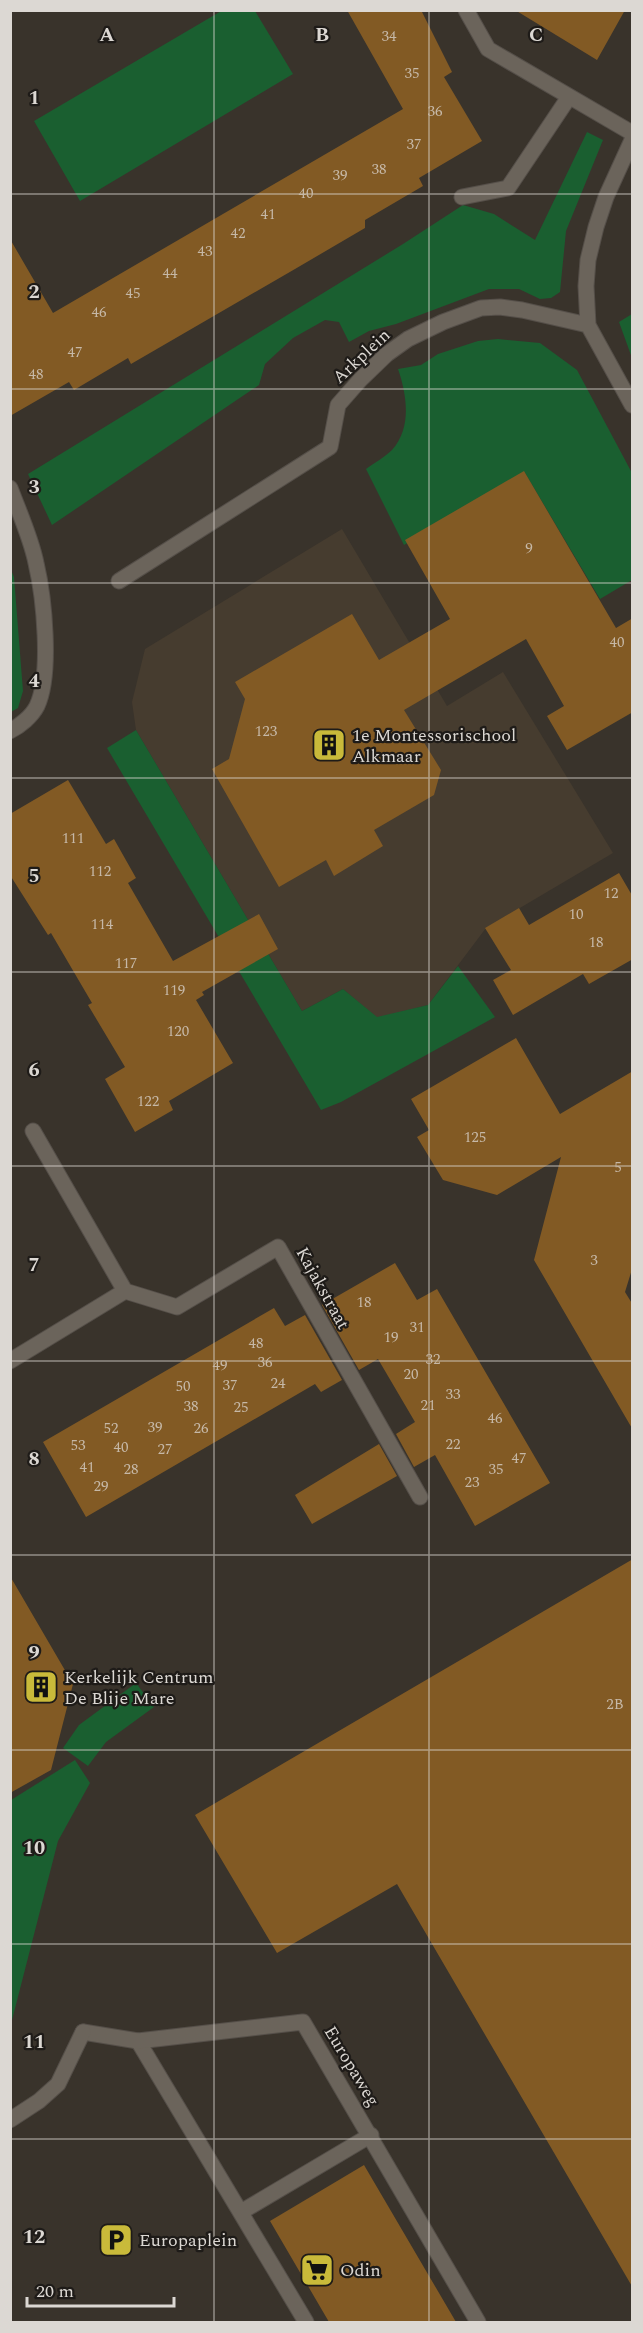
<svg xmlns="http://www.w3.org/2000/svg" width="643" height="2333" viewBox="0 0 643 2333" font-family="Spectral,serif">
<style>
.built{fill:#463c2f}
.green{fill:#1a5f30}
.building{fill:#825a24}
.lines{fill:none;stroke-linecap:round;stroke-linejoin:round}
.pedestrian-casing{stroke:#554f49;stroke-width:17}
.minor-casing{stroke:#554f49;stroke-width:17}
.tertiary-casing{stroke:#554f49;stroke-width:17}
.pedestrian{stroke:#6b645b;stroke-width:15}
.minor{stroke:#6b645b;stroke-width:15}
.tertiary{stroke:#6b645b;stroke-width:15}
.grid{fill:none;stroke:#dcd8d3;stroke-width:1.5;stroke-opacity:0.55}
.labels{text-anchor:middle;stroke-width:4.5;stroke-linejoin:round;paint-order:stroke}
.number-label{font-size:15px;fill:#c6b8a7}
.street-label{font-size:18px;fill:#dcd8d3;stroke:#1e1b18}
.poi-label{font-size:18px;fill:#dcd8d3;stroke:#1e1b18;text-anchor:start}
.grid-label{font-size:20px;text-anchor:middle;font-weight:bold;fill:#dcd8d3;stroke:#1e1b18;stroke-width:4.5;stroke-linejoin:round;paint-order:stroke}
</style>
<rect width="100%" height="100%" fill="#39332b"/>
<path class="built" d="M342 529 447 706 503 672 613 853 486 928 428 1005 377 1018 343 989 302 1011 136 730 132 702 145 649Z"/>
<path class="green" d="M223 10 255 11 293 74 80 201 34 121Z
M587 132 603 140 566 231 560 292 551 298 540 299 519 289H489L396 324 369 331 349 342 339 322 325 320 293 338 265 364 259 385 52 525 28 474 403 244 463 205 494 214 535 240Z
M632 314V358L619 322Z
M498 339 540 343 577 370 632 473V580L600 599 525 473 404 545 366 469C374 463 385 457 392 450 412 428 407 395 398 369L421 365 438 354 478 341Z
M11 570 14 577 23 691 18 708 11 712Z
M136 730 302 1011 343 989 377 1017 428 1005 458 966 495 1017 341 1102 321 1110 107 748Z
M136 1683 154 1707 106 1742 88 1766 63 1748 79 1725Z
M75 1760 90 1783 58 1841 11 2024V1800Z"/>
<path class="building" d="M347 10H421L452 72 444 77 482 141 419 178 423 186 365 220V228L295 269 131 364 128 358 74 390 69 382 10 416V239L53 313 403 109Z
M515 10H625L597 60Z
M524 471 616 628 633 618V712L567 750 547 716 564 706 526 639 404 710 441 770 434 795 374 830 383 846 334 876 326 860 279 887 212 769 229 759 245 699 235 682 352 614 379 660 450 619 405 540Z
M68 780 106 844 114 839 136 878 128 883 173 961 259 914 278 949 202 992 204 995 196 1000 233 1063 169 1101 173 1110 135 1132 105 1079 125 1067 88 1005 92 1003 51 933 48 935 10 875V814Z
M619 873 633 897V959L589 984 583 974 513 1015 493 980 511 970 485 928 519 908 529 925Z
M516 1038 560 1114 633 1071V1266L625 1292 633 1305V1430L534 1260 561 1157 497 1195 443 1180 417 1137 429 1130 411 1099Z
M395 1263 417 1300 437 1289 550 1483 475 1526 435 1455 414 1467 396 1434 415 1422 378 1359 359 1370 322 1305Z
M274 1308 285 1326 305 1315 342 1380 321 1392 315 1384 86 1517 43 1442Z
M379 1444 397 1476 312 1524 295 1495Z
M633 1559V2288L397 1884 277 1953 195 1815Z
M10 1576 73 1684 51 1770 10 1793Z
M364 2165 456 2322H329L270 2221Z"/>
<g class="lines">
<defs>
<path id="pedestrian" d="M138 2041 306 2322
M241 2212 371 2135"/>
<path id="minor" d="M466 10 488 49 632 133
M632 140 606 197 596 227 588 260 586 286 588 325 632 405
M462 197 508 188 569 97
M10 488C19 512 31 538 36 563 44 597 52 674 37 706 32 716 20 726 10 731
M119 581 330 447 338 405 360 380 387 354 408 339 443 322 481 308 500 307 522 310 588 325
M33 1131 125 1291 177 1307 278 1247 420 1497
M10 1361 125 1291
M83 2032 138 2041 303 2022 478 2322"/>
<path id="tertiary" d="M10 2120 39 2101 58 2084 83 2032"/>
</defs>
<use href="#pedestrian" class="pedestrian-casing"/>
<use href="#minor" class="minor-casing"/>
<use href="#tertiary" class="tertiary-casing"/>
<use href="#pedestrian" class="pedestrian"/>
<use href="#minor" class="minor"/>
<use href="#tertiary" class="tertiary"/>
</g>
<path class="grid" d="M214 10V2322M429 10V2322M10 194H632M10 389H632M10 583H632M10 778H632M10 972H632M10 1166H632M10 1361H632M10 1555H632M10 1750H632M10 1944H632M10 2139H632"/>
<defs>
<symbol id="building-square" viewBox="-11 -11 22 22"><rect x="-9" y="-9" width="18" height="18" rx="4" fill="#c9ba3a" stroke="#1e1b18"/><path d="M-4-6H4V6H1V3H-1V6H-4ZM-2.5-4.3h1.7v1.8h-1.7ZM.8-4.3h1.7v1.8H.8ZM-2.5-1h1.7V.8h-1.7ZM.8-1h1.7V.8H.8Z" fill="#111"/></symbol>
<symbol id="parking-square" viewBox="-11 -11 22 22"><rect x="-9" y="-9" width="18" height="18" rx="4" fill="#c9ba3a" stroke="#1e1b18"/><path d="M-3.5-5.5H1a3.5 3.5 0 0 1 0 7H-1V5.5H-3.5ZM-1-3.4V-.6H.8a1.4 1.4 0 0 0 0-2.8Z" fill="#111"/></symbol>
<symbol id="supermarket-square" viewBox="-11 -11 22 22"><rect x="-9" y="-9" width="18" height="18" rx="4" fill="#c9ba3a" stroke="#1e1b18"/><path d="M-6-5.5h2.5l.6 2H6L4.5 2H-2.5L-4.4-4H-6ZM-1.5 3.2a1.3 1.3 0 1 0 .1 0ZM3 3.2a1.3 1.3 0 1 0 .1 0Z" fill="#111"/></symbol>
</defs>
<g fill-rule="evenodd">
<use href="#building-square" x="310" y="726" width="38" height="38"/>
<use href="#building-square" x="22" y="1668" width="38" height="38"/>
<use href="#parking-square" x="97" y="2221" width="38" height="38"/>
<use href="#supermarket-square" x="298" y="2251" width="38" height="38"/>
</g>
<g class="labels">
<g class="number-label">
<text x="389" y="41">34</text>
<text x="412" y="78">35</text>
<text x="435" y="116">36</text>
<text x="414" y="149">37</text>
<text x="379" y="174">38</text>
<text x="340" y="180">39</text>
<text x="306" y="198">40</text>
<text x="268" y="219">41</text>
<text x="238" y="238">42</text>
<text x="205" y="256">43</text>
<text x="170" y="278">44</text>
<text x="133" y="298">45</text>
<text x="99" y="317">46</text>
<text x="75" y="357">47</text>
<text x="36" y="379">48</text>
<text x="529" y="553">9</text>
<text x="617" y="647">40</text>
<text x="266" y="736">123</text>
<text x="73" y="843">111</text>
<text x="100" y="876">112</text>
<text x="611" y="898">12</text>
<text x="576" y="919">10</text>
<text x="102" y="929">114</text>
<text x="596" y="947">18</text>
<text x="126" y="968">117</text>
<text x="174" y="995">119</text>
<text x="178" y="1036">120</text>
<text x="148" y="1106">122</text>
<text x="475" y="1142">125</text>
<text x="618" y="1172">5</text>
<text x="594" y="1265">3</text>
<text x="364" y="1307">18</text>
<text x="417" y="1332">31</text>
<text x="391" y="1342">19</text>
<text x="256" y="1348">48</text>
<text x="433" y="1364">32</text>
<text x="265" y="1367">36</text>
<text x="220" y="1370">49</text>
<text x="411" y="1379">20</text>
<text x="278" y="1388">24</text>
<text x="230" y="1390">37</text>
<text x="183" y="1391">50</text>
<text x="453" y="1399">33</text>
<text x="428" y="1410">21</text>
<text x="191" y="1411">38</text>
<text x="241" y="1412">25</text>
<text x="495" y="1423">46</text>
<text x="155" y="1432">39</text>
<text x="111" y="1433">52</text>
<text x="201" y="1433">26</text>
<text x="453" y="1449">22</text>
<text x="78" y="1450">53</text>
<text x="121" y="1452">40</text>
<text x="165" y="1454">27</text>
<text x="519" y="1463">47</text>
<text x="87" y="1472">41</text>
<text x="131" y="1474">28</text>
<text x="496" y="1474">35</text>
<text x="472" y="1487">23</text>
<text x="101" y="1491">29</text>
<text x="615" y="1709">2B</text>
</g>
<g class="street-label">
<text transform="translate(361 356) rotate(-43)" y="6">Arkplein</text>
<text transform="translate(323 1288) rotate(61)" y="6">Kajakstraat</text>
<text transform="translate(352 2066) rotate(59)" y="6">Europaweg</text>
</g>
<g class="poi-label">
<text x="352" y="741">1e Montessorischool<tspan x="352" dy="21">Alkmaar</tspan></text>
<text x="64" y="1683">Kerkelijk Centrum<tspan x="64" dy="21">De Blije Mare</tspan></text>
<text x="139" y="2246">Europaplein</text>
<text x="340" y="2276">Odin</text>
</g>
</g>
<g class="grid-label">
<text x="107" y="41">A</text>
<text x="322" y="41">B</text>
<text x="536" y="41">C</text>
<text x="34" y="104">1</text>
<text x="34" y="298">2</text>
<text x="34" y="493">3</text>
<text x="34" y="687">4</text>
<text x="34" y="882">5</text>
<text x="34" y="1076">6</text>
<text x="34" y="1271">7</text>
<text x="34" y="1465">8</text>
<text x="34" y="1659">9</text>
<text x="34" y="1854">10</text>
<text x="34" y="2048">11</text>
<text x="34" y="2243">12</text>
</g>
<rect width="643" height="2333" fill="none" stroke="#dcd8d3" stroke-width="24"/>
<path d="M27 2297v9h147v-9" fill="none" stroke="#dcd8d3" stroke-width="3"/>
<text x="36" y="2297" font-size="18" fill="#dcd8d3" stroke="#1e1b18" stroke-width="4.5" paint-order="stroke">20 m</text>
</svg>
